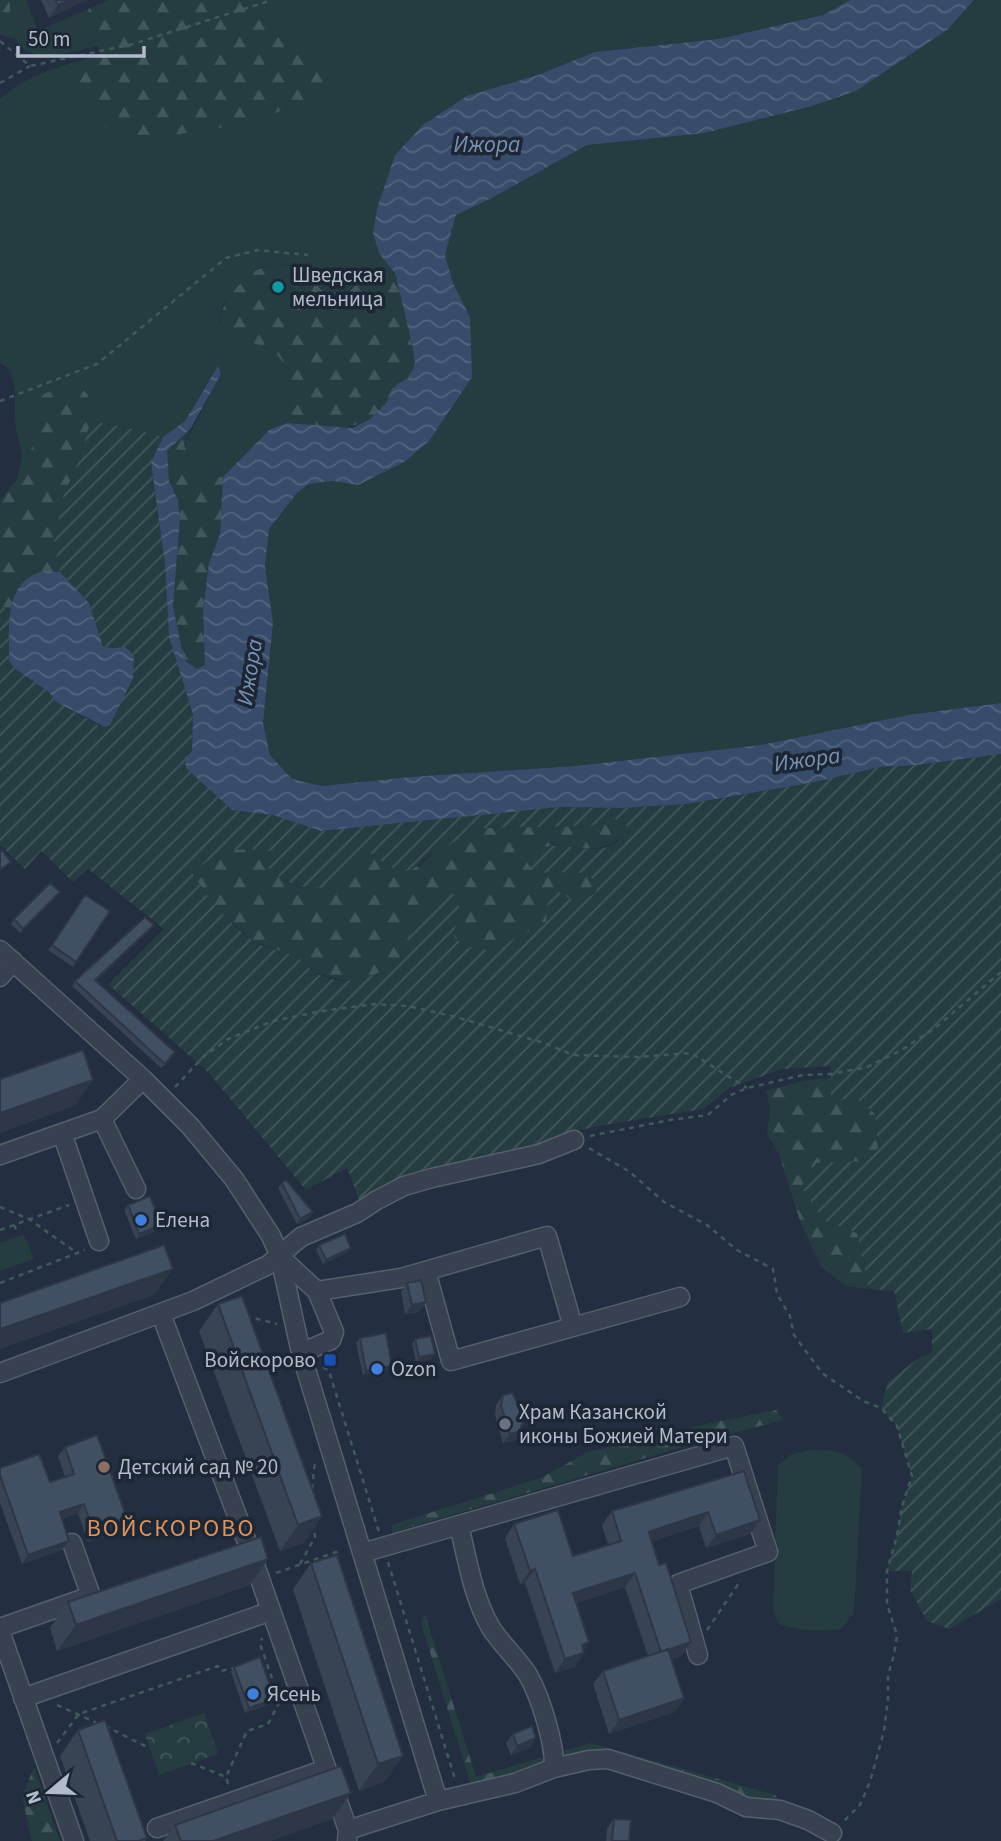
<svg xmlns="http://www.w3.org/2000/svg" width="1001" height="1841" viewBox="0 0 1001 1841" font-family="'Source Sans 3',sans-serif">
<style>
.grass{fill:#253d41}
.forest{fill:url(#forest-firs)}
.park{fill:url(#park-crowns)}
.garden{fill:url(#garden-furrows);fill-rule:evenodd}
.water{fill:url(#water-waves)}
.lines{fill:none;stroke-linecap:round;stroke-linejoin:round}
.minor-casing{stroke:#555f6d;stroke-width:21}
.path{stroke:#40595b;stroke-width:2.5;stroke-dasharray:5 5;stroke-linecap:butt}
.minor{stroke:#37414f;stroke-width:18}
.wall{fill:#384454}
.shaded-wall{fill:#2e3745}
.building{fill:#414f62;stroke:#2e3745;stroke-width:2}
.culture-dot{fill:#0f9aa8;stroke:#1c2634;stroke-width:2.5}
.shop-dot{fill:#3f7fe0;stroke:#1c2634;stroke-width:2.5}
.transit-dot{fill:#1a4fb4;stroke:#1c2634;stroke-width:2.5}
.worship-dot{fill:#6b7280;stroke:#1c2634;stroke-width:2.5}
.education-dot{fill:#8d6e63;stroke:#1c2634;stroke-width:2.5}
.labels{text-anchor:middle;stroke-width:7;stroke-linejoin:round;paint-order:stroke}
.poi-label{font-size:21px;fill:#b3bcca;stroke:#1c2634;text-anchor:start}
.water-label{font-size:23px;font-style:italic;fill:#7992b3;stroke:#1c2634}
.quarter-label{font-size:24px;letter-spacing:2px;fill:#dc935d;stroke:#1c2634}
</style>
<defs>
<pattern id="forest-firs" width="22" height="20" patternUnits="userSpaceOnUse" patternTransform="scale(1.75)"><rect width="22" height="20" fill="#253d41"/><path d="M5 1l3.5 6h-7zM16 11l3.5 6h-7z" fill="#42575b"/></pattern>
<pattern id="park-crowns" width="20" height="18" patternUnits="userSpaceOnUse" patternTransform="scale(1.75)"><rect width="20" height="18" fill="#253d41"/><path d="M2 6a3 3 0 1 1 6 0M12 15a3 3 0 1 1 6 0" fill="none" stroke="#42575b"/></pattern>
<pattern id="garden-furrows" width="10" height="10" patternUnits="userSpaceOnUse" patternTransform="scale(1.75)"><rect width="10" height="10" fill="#253d41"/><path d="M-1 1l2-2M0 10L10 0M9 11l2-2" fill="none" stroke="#42575b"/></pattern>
<pattern id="water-waves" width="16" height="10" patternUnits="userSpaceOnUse" patternTransform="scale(1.75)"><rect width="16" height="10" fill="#374c6a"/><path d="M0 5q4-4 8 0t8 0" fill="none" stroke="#52647e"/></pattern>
</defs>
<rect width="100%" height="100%" fill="#232f40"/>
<path class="grass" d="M10 0H26L38 31 88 9 100 45C70 52 20 72 11 27 9 18 8 8 10 0Z
M248 0H850L823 15 719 39 595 52 535 76 377 209C372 242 375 247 395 273 367 275 362 278 344 298 321 302 315 272 296 267 284 263 265 263 254 271 252 272 249 277 247 279 235 293 219 301 219 322L236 337 273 350 287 367 293 390 287 408V423L269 429 223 477H205L192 463 184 445 221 374 204 388 185 421 163 437 138 430 91 421 88 395 35 399V432L31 450 22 456C20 444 15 431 15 418 14 401 19 371 0 363V99C23 78 49 70 78 61L73 78 135 141 185 133 315 62 241 2Z
M974 0H1001V703L908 715 761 745 575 766 410 777 322 786 292 779 270 755 263 723 273 623 265 566 269 529 297 493 309 484 333 481 358 485 470 317 453 283 445 255 456 215 492 198 587 145 705 133 812 106 856 91 947 30Z
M24 1234 34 1259 0 1271V1243Z
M809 1450C835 1450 844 1450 862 1469L854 1613 841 1629C819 1632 800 1631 779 1624L773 1611 778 1465 790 1455Z"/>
<path class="forest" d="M0 0H10V20L14 39 0 34Z
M109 0H248L242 3 315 62 327 81 321 97 243 124 135 141 114 137 85 99 73 78 78 61 101 55 88 9Z
M273 264C282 266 295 264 302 269 315 279 324 301 344 298 361 278 368 275 395 273L412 344 415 362 411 377C392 386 396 390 385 404 357 438 326 426 287 423V408L293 390 287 367 273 350 236 337 222 328 219 317 229 295 253 271Z
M77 383 88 395 91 421 78 462 63 497 54 542 60 572 54 571 15 592 10 612 0 605V500L17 479 22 456 31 450 35 432V399L54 389Z
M191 428 184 445 192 463 205 477H223L220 535 209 563 203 610 205 665 197 669 184 660 173 606 180 519 178 500 169 481 167 451Z
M615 819 625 824 631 832C601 853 588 850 553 844L543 874C564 871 581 868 598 883L596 893 577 903 548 898 547 923C518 933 481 970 454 937L460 900 441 895C417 913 410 931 403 960L366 980H342L314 972 297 957 255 942 216 909 192 873C221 848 233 847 271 851L269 868C277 875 291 886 302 888 312 889 339 883 345 876 354 865 351 859 366 851L397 870 420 866C429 853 465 832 482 828L590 826Z
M831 1078V1101L856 1098 875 1114 878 1148 864 1161 823 1220 857 1233 869 1289 846 1286 822 1268 801 1224 779 1154 767 1134 770 1107 766 1091 803 1081Z
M776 1410 783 1420 706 1440 401 1530 403 1537 398 1538 393 1533 391 1525 541 1478 588 1452 715 1422Z
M425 1614 476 1777 591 1743 775 1795 783 1805 747 1804 607 1755 471 1785 421 1623Z
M34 1767 60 1841H32L22 1797Z"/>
<path class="park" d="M204 1713 218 1754 159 1775 145 1734Z"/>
<path class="garden" d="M91 421 138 430 163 437 151 462 165 564 169 637 193 714 192 753 232 810 273 815 322 831 559 807 621 808 686 804 810 783 880 767 917 765 1001 754V1599L949 1629 927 1621 910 1590 912 1571H887L897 1536 902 1506 912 1476 897 1426 881 1408 888 1382 920 1357 932 1353V1329L903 1333 894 1291 869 1289 857 1233 823 1220 802 1187 816 1163 864 1161 878 1148 875 1114 856 1098 831 1101V1066L782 1069 729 1088 703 1109 598 1126 567 1133 525 1150 425 1169 360 1202 347 1168 306 1190 208 1072 108 984 164 929 88 869 73 882 41 851 25 869 0 845V605L10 612 14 668 49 692 56 702 100 726 119 647 114 648 103 647 89 603 60 572 54 542 63 497 78 462ZM615 819 625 824 631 832C622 838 614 846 603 848 573 854 548 832 526 861L532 870C557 879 574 862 598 883L596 893 577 903 556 890 548 898 546 923C518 933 481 970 454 936L460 900 452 893C420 897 410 932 403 960 373 976 351 990 316 973 308 969 303 960 295 956 282 950 265 949 254 941 227 924 209 899 192 873 221 848 233 847 270 851L268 868C290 885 303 893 330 884 335 883 341 880 345 876 354 866 351 859 366 851 377 856 388 868 400 870 416 874 417 863 427 856 430 854 435 854 438 852 453 843 464 832 482 828L590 826Z"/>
<path class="water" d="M850 0H974L947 30 856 91 812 106 705 133 587 145 492 198 456 215 445 255 453 283 470 317 472 377 429 441 404 462 358 485 333 481 309 484 297 493 269 529 265 566 273 623 263 723 270 755 292 779 322 786 410 777 575 766 761 745 908 715 1001 703V754L917 765 880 767 810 783 686 804 621 808 559 807 321 831 273 815 232 810 186 768 185 757 192 753 193 714 169 637 165 564 151 462 163 437 185 421 218 366 221 374 191 428 167 451 169 481 178 500 180 519 173 606 184 660 197 669 205 665 203 610 209 563 220 534 223 477 270 429 287 423 352 428 370 419 386 403 397 384 411 377 415 362 412 344 395 273 379 253 373 233 377 209 395 155 423 125 467 96 535 76 595 52 719 39 823 15Z
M43 571 60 572 89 603 103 647 114 648 125 647 134 655 133 678 110 725 105 727 56 702 49 692 14 668 9 661C10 627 2 583 43 571Z"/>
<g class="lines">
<defs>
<path id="minor" d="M0 950 143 1079 190 1126 234 1179 271 1236 280 1257 301 1353 438 1801
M0 977 13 961
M102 1119 136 1189
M62 1133 99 1241
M0 1155 102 1119 143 1079
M280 1257 317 1291 334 1332 331 1340 301 1353
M426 1271 451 1361 680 1297
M317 1291 401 1278 547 1236 573 1327
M161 1314 247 1542 348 1830 347 1841
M0 1373 193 1301 268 1265 301 1237 357 1213 377 1200 404 1186 432 1178 539 1154 574 1140
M459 1525 734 1446 768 1552 678 1584 698 1655
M72 1543 91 1596
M362 1553 459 1525C467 1558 473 1598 491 1628 502 1645 517 1658 528 1675 540 1696 555 1743 554 1768
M0 1628 88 1597
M0 1631 74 1841
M23 1698 271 1611
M157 1828 326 1769
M348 1830 438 1801 515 1783 554 1768 589 1760 608 1759 717 1793 746 1807 780 1810 808 1820 832 1833"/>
</defs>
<use href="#minor" class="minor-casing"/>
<path class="path" d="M0 41 30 66 133 44 272 0
M0 83 30 66
M0 401 97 364 226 258 257 250 308 255
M175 1087 203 1057 228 1039 273 1021 322 1011 375 1004 408 1006 456 1017 544 1043 573 1055 638 1057 691 1053 747 1088
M590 1136 670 1120 708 1115 731 1095 747 1088 803 1075 831 1074 867 1067 900 1051 935 1028 1001 972
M589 1148 630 1172 664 1202 707 1225 737 1250 773 1269 777 1294 790 1316 794 1335 822 1373 863 1401 881 1408 897 1426 912 1476 902 1506 897 1536 887 1571V1604L897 1635 894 1655 888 1675V1699L884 1731 870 1782 860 1805 843 1822
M0 1207 29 1219 77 1253
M14 1225 18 1234
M0 1230 69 1205
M0 1283 85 1250
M246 1316 277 1324
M323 1367 329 1371 379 1532
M312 1489 315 1461
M388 1562 455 1779
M300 1564 315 1537 314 1527
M276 1573 342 1550
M707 1630 741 1580
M57 1705 99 1724
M105 1726 149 1748
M57 1743 79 1714 218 1666 221 1671 235 1668
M191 1763 226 1777
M228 1784 226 1777 247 1731 268 1724 280 1701 260 1644 262 1638"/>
<use href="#minor" class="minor"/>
</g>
<path class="wall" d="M41 0H87L49 18Z
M60 892 56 897 20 933 11 924 14 919Z
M85 895 110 911 73 967 48 950Z
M151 929 96 981 172 1057 161 1068 72 986 75 981Z
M282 1183 313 1212 310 1217 297 1224 278 1188Z
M128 1205 161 1225 158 1230 136 1239 124 1210Z
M319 1245 348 1252 323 1264 316 1250Z
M407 1283 426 1302 419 1312 405 1314 401 1292Z
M242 1296 304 1543 280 1551 199 1331 218 1304Z
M360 1338 392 1366 389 1370 363 1375 356 1343Z
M415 1339 432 1359 416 1362 412 1344Z
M503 1395 521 1427 515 1440 503 1443 495 1415 496 1405Z
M65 1447 121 1531 88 1542 78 1513 62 1519 69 1541 62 1550 22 1564 0 1503V1468L50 1482 65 1477 58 1456Z
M744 1471 760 1520 750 1534 706 1548 699 1526 652 1541 659 1565 691 1642 681 1656 671 1659 684 1698 675 1712 609 1734 593 1684 603 1671 648 1656 625 1587 577 1603 589 1642 583 1651 584 1653 574 1667 555 1673 525 1583 520 1584 505 1538 514 1524 573 1556 608 1545 602 1525 612 1511Z
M268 1559 250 1585 57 1651 50 1628 68 1602Z
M311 1563 403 1756 384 1782 359 1791 293 1589Z
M234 1667 272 1704 245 1713 231 1672Z
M78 1730 147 1838 145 1841H90L60 1756Z
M513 1734 530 1748 511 1755 506 1743Z
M332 1819 270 1841H163L175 1825Z
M614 1819 629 1841H606L607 1828Z"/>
<path class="shaded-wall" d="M69 0H87L49 18 58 5Z
M60 892 56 897 20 933 23 929Z
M154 925 151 929 92 985 95 980Z
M93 1080 75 1106 0 1133V1113Z
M313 1212 310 1217 297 1224 300 1219Z
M161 1225 158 1230 136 1239 139 1234Z
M351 1248 348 1252 323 1264 326 1260Z
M173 1269 154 1295 0 1349V1329Z
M426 1302 419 1312 405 1314 412 1305Z
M435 1354 432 1359 416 1362 419 1357Z
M392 1366 389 1370 363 1375 366 1371Z
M523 1424 518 1432 522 1431 515 1440 503 1443 510 1434Z
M84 1504 78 1513 53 1522 60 1512Z
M708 1512 699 1526 639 1546 649 1532Z
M322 1516 304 1543 280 1551 298 1525Z
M760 1520 750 1534 706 1548 716 1535Z
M128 1521 121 1531 88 1542 94 1533Z
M69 1541 62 1550 22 1564 28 1555Z
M268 1559 250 1585 57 1651 76 1625Z
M535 1569 525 1583 520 1584 530 1571Z
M635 1573 625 1587 564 1607 573 1593Z
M589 1642 581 1654 584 1653 574 1667 555 1673 565 1659 582 1645Z
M691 1642 681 1656 651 1665 661 1652Z
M684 1698 675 1712 609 1734 619 1720Z
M275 1699 272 1704 245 1713 249 1708Z
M536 1738 530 1748 511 1755 517 1746Z
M403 1756 384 1782 359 1791 378 1764Z
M351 1793 332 1819 270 1841H213Z"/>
<path class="building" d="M55 0H69L58 5Z
M2 850 11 862 0 870V852Z
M50 883 60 892 23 929 14 919Z
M85 895 110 911 76 962 52 945Z
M145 917 154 925 95 980 175 1052 165 1064 75 981Z
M83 1050 93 1080 0 1113V1079Z
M286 1180 313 1212 300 1219 282 1183Z
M150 1196 161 1225 139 1234 128 1205Z
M345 1234 351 1248 326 1260 319 1245Z
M164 1245 173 1269 0 1329V1303Z
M421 1280 426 1302 412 1305 407 1283Z
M242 1296 322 1516 298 1525 218 1304Z
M386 1333 392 1366 366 1371 360 1338Z
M431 1336 435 1354 419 1357 415 1339Z
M512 1393 518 1404 523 1424 521 1426 522 1431 510 1434 501 1406 503 1395Z
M97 1435 128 1521 94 1533 84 1504 60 1512 69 1541 28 1555 0 1475V1468L39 1454 50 1482 74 1474 65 1447Z
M744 1471 760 1520 716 1535 708 1512 649 1532 659 1565 666 1563 691 1642 661 1652 635 1573 573 1593 589 1642 582 1645 584 1653 565 1659 535 1569 530 1571 514 1524 558 1510 573 1556 621 1541 612 1511Z
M261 1537 268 1559 76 1625 68 1602Z
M337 1555 403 1756 378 1764 311 1563Z
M668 1649 684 1698 619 1720 603 1671Z
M260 1657 275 1699 249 1708 234 1667Z
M105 1720 147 1838 139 1841H117L78 1730Z
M532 1726 536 1738 517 1746 513 1734Z
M341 1766 351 1793 213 1841H181L175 1825Z
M614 1819 631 1820 629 1841H612Z"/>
<circle class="culture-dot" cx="278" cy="287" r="7"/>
<g class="shop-dot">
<circle cx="141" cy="1220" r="7"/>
<circle cx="377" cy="1369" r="7"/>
<circle cx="253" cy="1694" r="7"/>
</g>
<rect class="transit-dot" x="323" y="1353" width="14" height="14" rx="3.5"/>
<circle class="worship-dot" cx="505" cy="1424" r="7"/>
<circle class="education-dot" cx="104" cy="1467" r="7"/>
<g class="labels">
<g class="poi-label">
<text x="292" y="282">Шведская<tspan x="292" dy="24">мельница</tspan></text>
<text x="155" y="1227">Елена</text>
<text x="316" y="1367" text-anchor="end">Войскорово</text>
<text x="391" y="1376">Ozon</text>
<text x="519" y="1419">Храм Казанской<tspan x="519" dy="24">иконы Божией Матери</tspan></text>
<text x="118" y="1474">Детский сад № 20</text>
<text x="267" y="1701">Ясень</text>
</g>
<g class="water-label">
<text x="487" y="152">Ижора</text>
<text transform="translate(249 672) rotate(-81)" y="8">Ижора</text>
<text transform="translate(807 759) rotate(-8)" y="8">Ижора</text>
</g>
<g class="quarter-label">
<text x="171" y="1536">ВОЙСКОРОВО</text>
</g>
</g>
<g transform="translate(49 1792) rotate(251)" stroke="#1c2634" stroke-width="5" paint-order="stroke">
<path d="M0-5L12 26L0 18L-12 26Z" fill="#b3bcca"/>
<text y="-10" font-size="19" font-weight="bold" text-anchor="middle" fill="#b3bcca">N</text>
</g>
<path d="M18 46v10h126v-10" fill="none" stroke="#b3bcca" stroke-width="3.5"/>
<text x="28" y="46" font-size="21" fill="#b3bcca" stroke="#1c2634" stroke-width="5" paint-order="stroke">50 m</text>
</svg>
